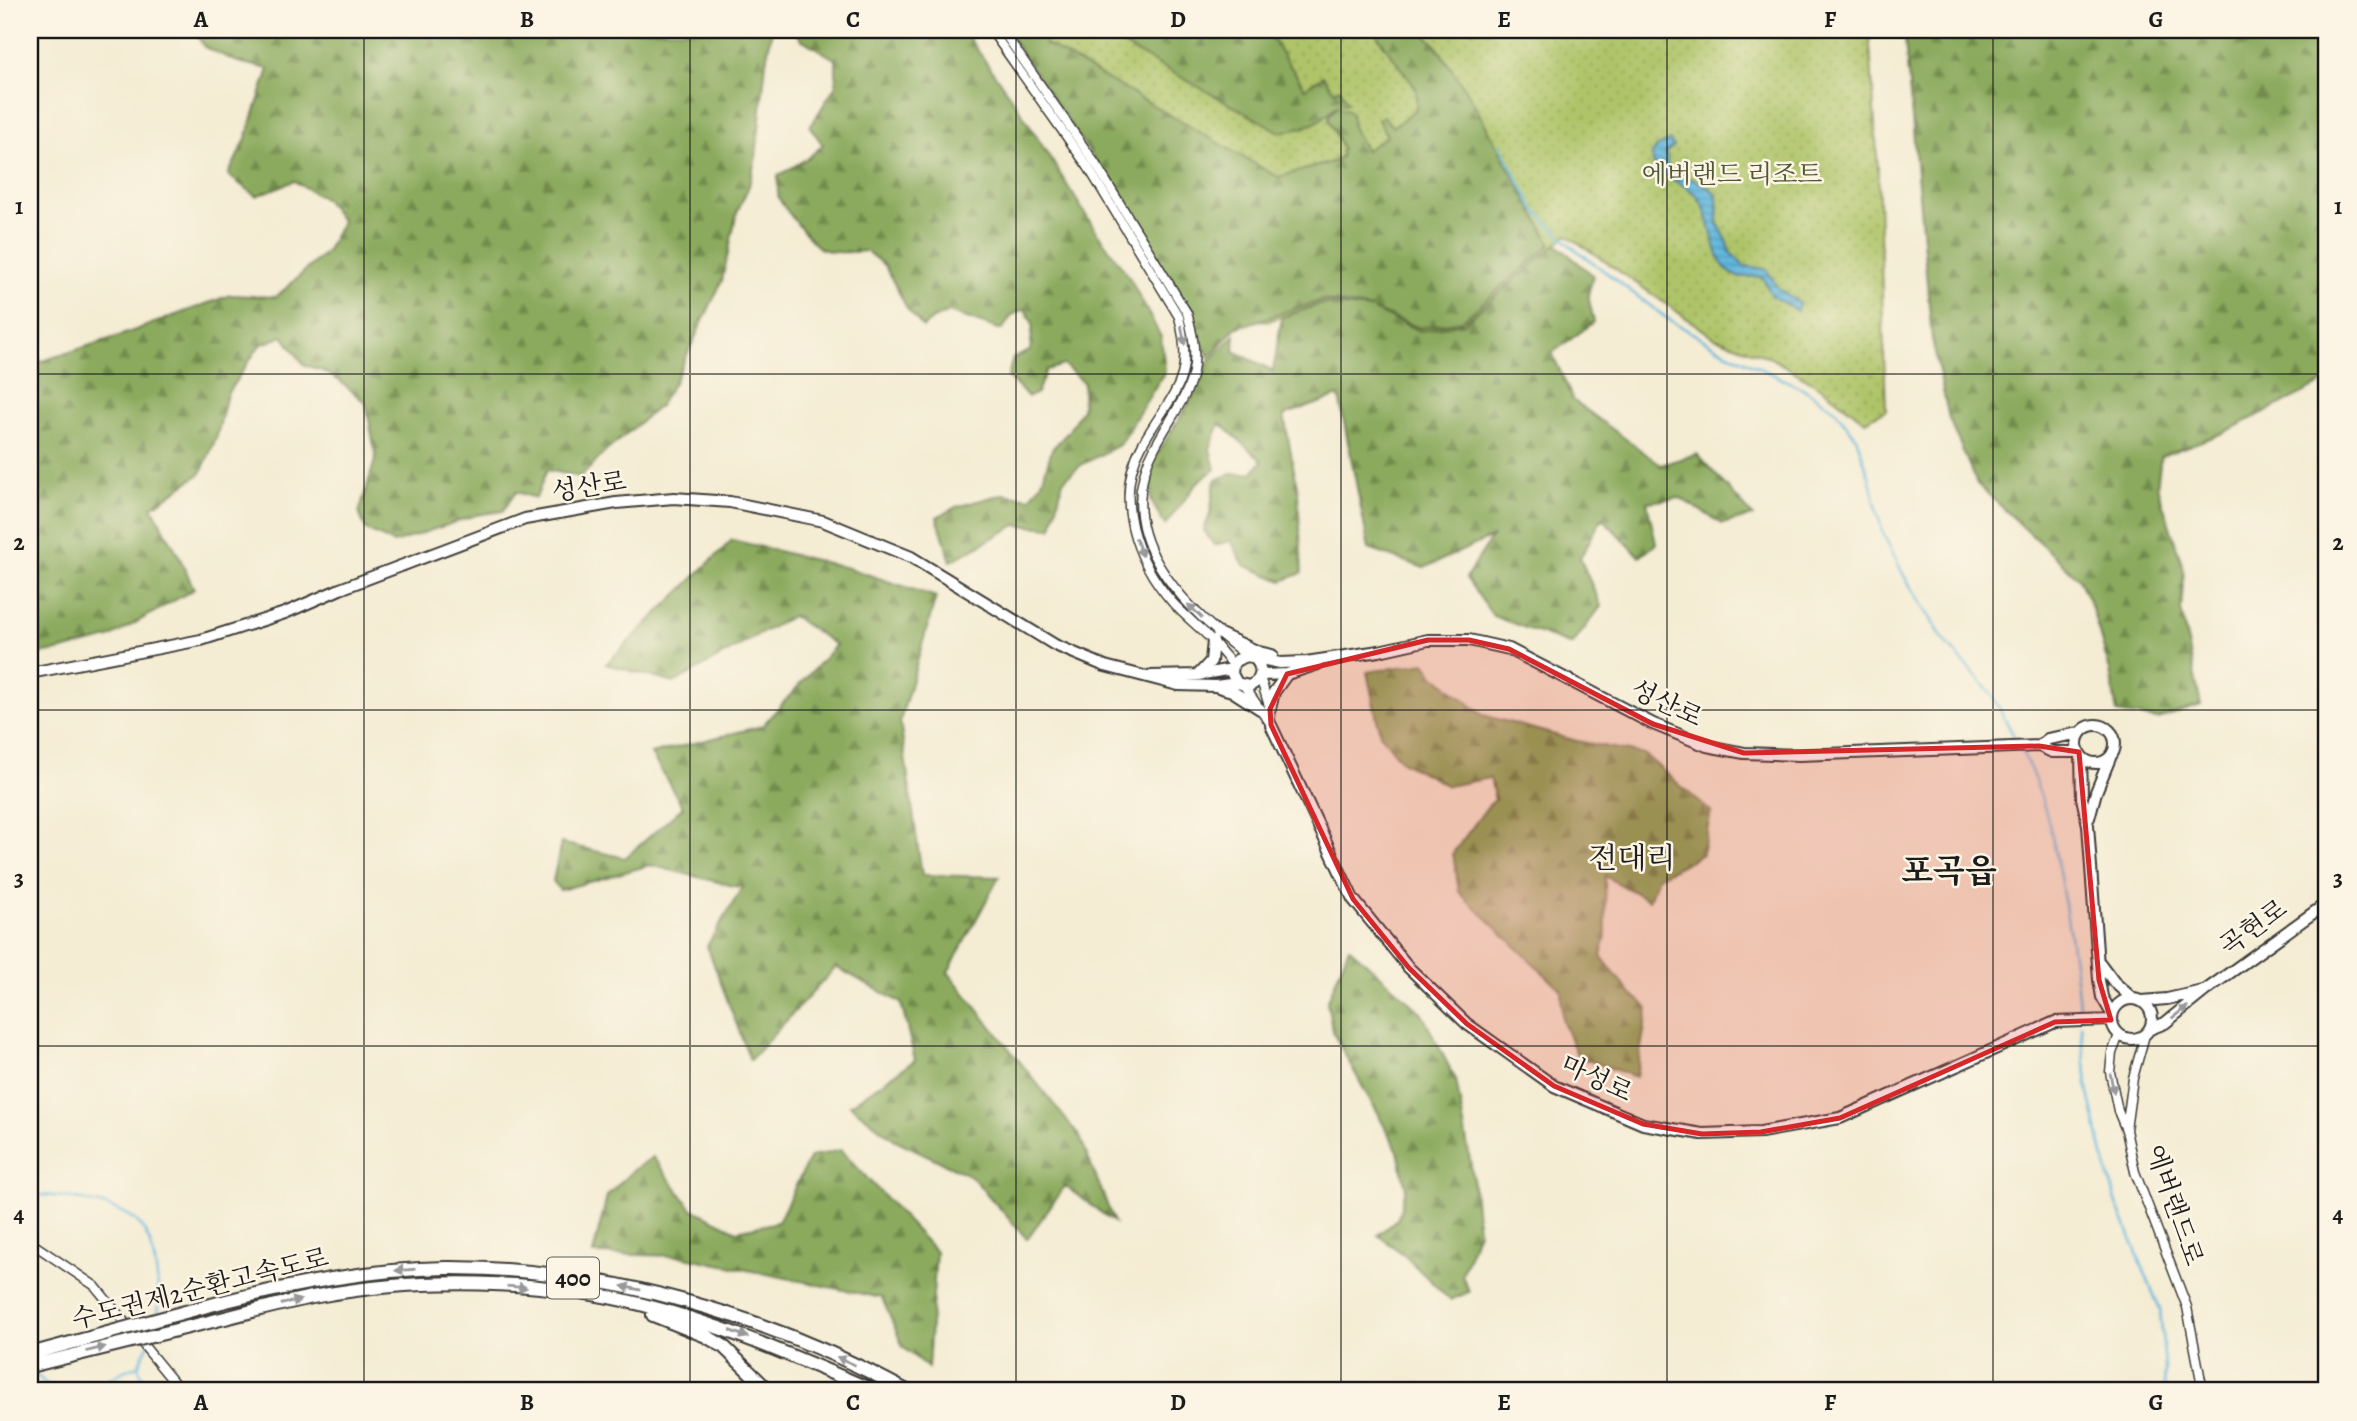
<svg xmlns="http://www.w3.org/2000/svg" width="2357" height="1421" viewBox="0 0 2357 1421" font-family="Alegreya,'Noto Serif KR',serif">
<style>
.grass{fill:url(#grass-dots);stroke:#667042;stroke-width:2}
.forest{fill:url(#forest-firs);stroke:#54633c;stroke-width:2}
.water{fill:url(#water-rules);stroke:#3e697d;stroke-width:2}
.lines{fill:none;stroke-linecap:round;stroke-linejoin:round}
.stream{stroke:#61b6de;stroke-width:2.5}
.minor-casing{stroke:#3c3b37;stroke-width:11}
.major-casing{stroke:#3c3b37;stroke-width:14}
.highway-casing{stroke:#3c3b37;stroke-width:16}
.minor{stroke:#fff;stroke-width:8}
.major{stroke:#fff;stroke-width:10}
.highway{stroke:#fff;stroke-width:12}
.highway-bridge-casing{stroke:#3c3b37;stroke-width:16;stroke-linecap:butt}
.highway-bridge{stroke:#fff;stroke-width:12}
.oneway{fill:#999}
.marked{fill:#d62828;fill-opacity:0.2;stroke:#d62828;stroke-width:5;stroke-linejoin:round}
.grid{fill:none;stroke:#1c1c1c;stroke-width:2;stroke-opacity:0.55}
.labels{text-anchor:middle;stroke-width:5;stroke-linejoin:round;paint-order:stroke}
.shield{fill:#fcf5e5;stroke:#5f5d58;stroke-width:2}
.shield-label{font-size:24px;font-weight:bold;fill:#1c1c1c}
.park-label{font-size:26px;fill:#4f5737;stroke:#fcf5e5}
.street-label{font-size:26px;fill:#1c1c1c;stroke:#fcf5e5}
.quarter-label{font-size:30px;fill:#1c1c1c;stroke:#fcf5e5}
.district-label{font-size:33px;font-weight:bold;fill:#1c1c1c;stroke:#fcf5e5}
.neatline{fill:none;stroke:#1c1c1c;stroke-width:2.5}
.grid-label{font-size:23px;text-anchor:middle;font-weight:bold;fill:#1c1c1c}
</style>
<defs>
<pattern id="grass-dots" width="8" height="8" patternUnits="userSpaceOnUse" patternTransform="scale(1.75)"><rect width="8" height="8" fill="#afc469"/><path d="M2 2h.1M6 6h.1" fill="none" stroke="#96a85a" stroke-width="1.8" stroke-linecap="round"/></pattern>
<pattern id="forest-firs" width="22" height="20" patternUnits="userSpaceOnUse" patternTransform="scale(1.75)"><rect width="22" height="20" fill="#8baa5d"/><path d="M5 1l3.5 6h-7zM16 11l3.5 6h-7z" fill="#718a4c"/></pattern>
<pattern id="water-rules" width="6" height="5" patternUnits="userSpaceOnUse" patternTransform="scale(1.75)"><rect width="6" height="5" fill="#61b6de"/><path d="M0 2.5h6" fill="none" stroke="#4f93b3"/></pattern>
</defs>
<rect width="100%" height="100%" fill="#fcf5e5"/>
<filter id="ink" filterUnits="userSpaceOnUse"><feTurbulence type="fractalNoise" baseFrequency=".0143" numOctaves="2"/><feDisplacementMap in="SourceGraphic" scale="14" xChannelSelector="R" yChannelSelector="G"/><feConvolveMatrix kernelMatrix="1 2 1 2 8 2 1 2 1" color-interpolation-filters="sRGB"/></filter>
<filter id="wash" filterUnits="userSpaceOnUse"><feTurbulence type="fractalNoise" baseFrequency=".00686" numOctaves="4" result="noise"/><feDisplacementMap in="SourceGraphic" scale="28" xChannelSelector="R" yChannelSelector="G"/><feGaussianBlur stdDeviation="1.57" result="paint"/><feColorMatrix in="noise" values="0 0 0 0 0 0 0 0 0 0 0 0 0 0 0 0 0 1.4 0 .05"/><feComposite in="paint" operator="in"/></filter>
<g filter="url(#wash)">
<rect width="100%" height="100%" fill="#f4ecd3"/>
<path class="grass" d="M1011 30H1869L1878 170 1886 410 1865 421 1822 388 1769 357 1715 338 1567 235 1506 290 1459 327 1420 331 1372 309 1325 302 1269 321 1202 315Z"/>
<path class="forest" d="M194 30H772L766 62 756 157 749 186 737 212 722 281 673 384 658 407 605 452 581 477 547 470 536 498 516 492 503 511 476 515 394 543 366 530 359 513 376 457 366 403 341 382 323 371 304 365 283 336 260 345 227 394 217 436 201 473 152 507 179 556 194 589 109 638 58 651 30 655V365L122 335 230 295 276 297 326 252 342 222 326 200 294 181 256 196 228 175 245 141 269 69 238 62 204 47Z
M794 30H963L1018 107 1096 231 1128 275 1161 337 1165 371 1119 445 1081 465 1063 481 1052 528 1016 525 951 561 937 517 956 507 1003 494 1030 498 1042 482 1052 449 1068 432 1082 409 1084 383 1064 365 1046 370 1037 393 1028 397 1008 377 1013 358 1030 351 1033 324 1025 309 1012 315 1002 330 949 312 933 319 923 327 908 310 885 266 866 251C851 252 836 254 822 249 815 247 782 206 779 198 777 192 778 183 778 176L809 157 823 145 810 127 836 85V60L801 39Z
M1006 30H1036L1046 44 1278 177 1332 162 1341 157 1342 148 1329 120V116L1336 108 1346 109 1351 112 1353 129 1366 150 1387 136 1378 120 1383 116 1393 127 1416 109V88L1373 30H1420L1435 44 1468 93 1551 244 1462 321 1420 328 1374 310 1420 331 1464 323 1556 244 1593 275 1588 295 1594 322 1552 353 1573 400 1661 465 1697 454 1753 516 1722 524 1680 498 1647 502 1656 544 1640 557 1602 518 1580 558 1601 606 1572 645 1493 616 1466 578 1492 537 1424 568 1369 549 1339 396 1284 415 1298 492 1302 573 1282 581 1244 565 1231 541 1214 545 1204 530 1210 514 1215 480 1231 474 1252 473 1262 461 1220 423 1210 449 1215 469 1199 481 1165 525 1151 501 1152 462 1192 398 1210 360 1235 334 1234 351 1273 371 1282 317 1321 304 1372 309 1323 300 1235 328 1209 357 1143 231Z
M1096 30H1266L1305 88 1323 76 1334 91 1340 88 1348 103C1333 104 1334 109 1324 117 1313 126 1293 131 1280 132Z
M1904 30H2302L2327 49V381L2223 433 2161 456 2157 486 2184 570 2181 610 2201 705 2157 719 2117 713 2110 671 2091 605 2079 579 1977 484 1949 419 1932 339Z
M732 540 848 568 936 597 900 721 922 875 999 877 948 972 1080 1137 1114 1222 1065 1186 1027 1239 971 1176 895 1140 850 1105 915 1060 901 1003 836 967 750 1060 707 946 742 888 650 865 560 890 553 881 561 843 625 858 683 807 651 754 762 726 836 645 792 616 674 683 606 664Z
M1425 663 1434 675 1483 715 1577 741 1644 754 1711 812 1702 854 1658 877 1649 900 1605 876 1606 937 1601 956 1629 992 1648 1008 1636 1077 1578 1057 1562 1020 1561 990 1459 892 1453 853 1488 806 1495 800 1490 778 1448 786 1401 761 1380 734 1367 672Z
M1349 947 1421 1012 1456 1080 1473 1177 1478 1231 1462 1275 1469 1292 1450 1300 1403 1254 1378 1235 1398 1218 1406 1188 1398 1151 1333 1033 1327 1002Z
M841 1150 936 1252 928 1368 903 1347 882 1298 680 1256 593 1254 607 1196 633 1170 653 1157 692 1209 737 1231 778 1222 810 1157Z"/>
<path class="water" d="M1670 140 1673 147 1666 152 1668 168C1685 180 1704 179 1717 195L1718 223 1728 243 1730 252 1744 266 1766 269 1778 288 1799 303 1797 311 1772 296 1763 278C1754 275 1745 279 1737 276 1709 267 1715 216 1697 196 1685 182 1668 182 1653 165L1652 154 1658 146Z"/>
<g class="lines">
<path class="stream" d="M1500 144 1533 208 1571 246 1665 317 1721 350 1804 389 1835 410 1856 437 1869 476 1882 531 1903 574 1943 639 1992 695 2018 744
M2021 750C2047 799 2055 846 2064 900 2071 939 2077 978 2080 1018
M2081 1025 2087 1085 2104 1159 2117 1204 2160 1310 2165 1367 2164 1391
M30 1195C57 1194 124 1203 141 1226 156 1245 160 1292 158 1315
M150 1341 138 1366 142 1376 157 1391
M30 1370 48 1385 69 1391
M78 1391C103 1389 112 1372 138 1366"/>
</g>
</g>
<g filter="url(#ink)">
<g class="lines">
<defs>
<path id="minor" d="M991 30 1088 167 1179 317C1196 385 1171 392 1142 445 1113 498 1135 560 1173 603 1185 616 1199 627 1212 640 1219 648 1225 657 1233 664
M1002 30 1095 163 1187 313C1207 379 1184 393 1155 447 1108 534 1182 606 1247 656
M1260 677 1270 709 1271 725
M1244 686 1270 723
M2119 1035 2112 1053 2110 1072 2118 1111 2126 1130 2135 1172 2187 1307 2203 1391
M2126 1130 2133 1078 2145 1035
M30 1242 95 1286 181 1391"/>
<path id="major" d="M1218 633 1259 652 1272 655
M30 673 201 640 285 613 340 589 525 519 616 503 674 498 730 502 823 521 911 557 1055 645 1105 666 1178 685 1216 686 1237 683 1249 686C1262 681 1264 669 1255 659
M1198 675 1211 661 1213 641
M1261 675 1287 674 1318 664
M1151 676 1198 675 1232 669
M1237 683 1232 674 1233 664 1237 660 1247 656 1280 663 1306 662 1379 651 1428 640H1469L1509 649 1653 724 1707 746 1744 753 1799 755 2039 746 2052 752H2079
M1218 687 1232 691 1260 709
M1270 709 1274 692 1287 674
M2077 744a19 19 0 1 1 38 0a19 19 0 1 1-38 0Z
M1271 725 1353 899 1409 968 1467 1024 1554 1086 1643 1124 1702 1134 1761 1132 1840 1118 2055 1022 2111 1020
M2039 746 2048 739 2080 733
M2081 755 2082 798 2088 825 2099 980 2102 997 2112 1014
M2089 818 2096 792 2110 758
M2099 962 2114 982 2132 998
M2112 1019a20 20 0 1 1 40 0a20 20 0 1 1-40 0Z
M2142 1001 2167 999 2203 991
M2150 1029 2165 1023 2206 990 2327 903"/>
<path id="highway" d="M222 1302C296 1284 370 1269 446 1268 605 1267 769 1316 907 1391
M653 1315 706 1336 723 1346 769 1391
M225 1318C256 1310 287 1302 318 1296 419 1277 540 1279 640 1304 721 1324 797 1358 874 1391"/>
</defs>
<use href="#minor" class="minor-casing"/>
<use href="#major" class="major-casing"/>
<use href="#highway" class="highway-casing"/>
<use href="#minor" class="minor"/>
<use href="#major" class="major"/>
<use href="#highway" class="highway"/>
<defs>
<path id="highway-bridge" d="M30 1354 222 1302
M30 1366 225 1318"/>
</defs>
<use href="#highway-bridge" class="highway-bridge-casing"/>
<use href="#highway-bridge" class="highway-bridge"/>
</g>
<defs><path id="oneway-solid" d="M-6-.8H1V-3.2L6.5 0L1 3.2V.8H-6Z" transform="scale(1.75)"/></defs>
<g class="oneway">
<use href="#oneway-solid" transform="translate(1183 335) rotate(80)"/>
<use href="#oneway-solid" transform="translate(1139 547) rotate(69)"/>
<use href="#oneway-solid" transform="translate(1195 611) rotate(-137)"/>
<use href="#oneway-solid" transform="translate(2180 1012) rotate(-37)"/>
<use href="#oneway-solid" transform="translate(2112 1083) rotate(79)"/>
<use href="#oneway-solid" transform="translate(405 1270) rotate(176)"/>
<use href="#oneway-solid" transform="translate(517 1287) rotate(5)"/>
<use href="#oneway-solid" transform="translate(631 1288) rotate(-168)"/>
<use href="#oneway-solid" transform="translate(291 1302) rotate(-13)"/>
<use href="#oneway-solid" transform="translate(739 1334) rotate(20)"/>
<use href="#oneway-solid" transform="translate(96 1349) rotate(-14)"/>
<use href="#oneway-solid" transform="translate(846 1361) rotate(-156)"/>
</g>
</g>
<path class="marked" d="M1428 640H1469L1509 649 1653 724 1744 753 2039 746 2079 752 2099 980 2111 1020 2055 1022 1840 1118 1761 1132 1702 1134 1643 1124 1554 1086 1467 1024 1409 968 1353 899 1271 725 1270 709 1287 674Z"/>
<path class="grid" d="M364 30V1391M690 30V1391M1016 30V1391M1341 30V1391M1667 30V1391M1993 30V1391M30 374H2327M30 710H2327M30 1046H2327"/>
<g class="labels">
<rect class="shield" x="547" y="1257.5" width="52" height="41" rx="5"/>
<g class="shield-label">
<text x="573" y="1286">400</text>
</g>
<g class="park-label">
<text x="1732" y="183">에버랜드 리조트</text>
</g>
<g class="street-label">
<text transform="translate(589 486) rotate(-9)" y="9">성산로</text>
<text transform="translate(1667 703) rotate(25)" y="9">성산로</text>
<text transform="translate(2253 927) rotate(-36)" y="9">곡현로</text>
<text transform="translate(1597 1078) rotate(25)" y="9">마성로</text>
<text transform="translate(2175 1205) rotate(71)" y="9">에버랜드로</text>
<text transform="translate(200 1288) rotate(-14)" y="9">수도권제2순환고속도로</text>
</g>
<g class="quarter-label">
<text x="1632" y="868">전대리</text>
</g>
<g class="district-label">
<text x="1949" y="882">포곡읍</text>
</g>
</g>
<rect width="2357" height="1421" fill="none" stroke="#fcf5e5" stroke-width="77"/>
<rect x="38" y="38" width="2280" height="1344" class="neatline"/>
<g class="grid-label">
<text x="201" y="27">A</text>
<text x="527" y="27">B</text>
<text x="853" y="27">C</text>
<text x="1178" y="27">D</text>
<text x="1504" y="27">E</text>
<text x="1830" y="27">F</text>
<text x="2156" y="27">G</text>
<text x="19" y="214">1</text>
<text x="2338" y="214">1</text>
<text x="19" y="550">2</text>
<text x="2338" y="550">2</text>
<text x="19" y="886">3</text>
<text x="2338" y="886">3</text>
<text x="19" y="1222">4</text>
<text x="2338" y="1222">4</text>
<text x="201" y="1410">A</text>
<text x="527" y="1410">B</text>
<text x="853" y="1410">C</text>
<text x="1178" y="1410">D</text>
<text x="1504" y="1410">E</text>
<text x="1830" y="1410">F</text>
<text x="2156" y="1410">G</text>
</g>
</svg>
